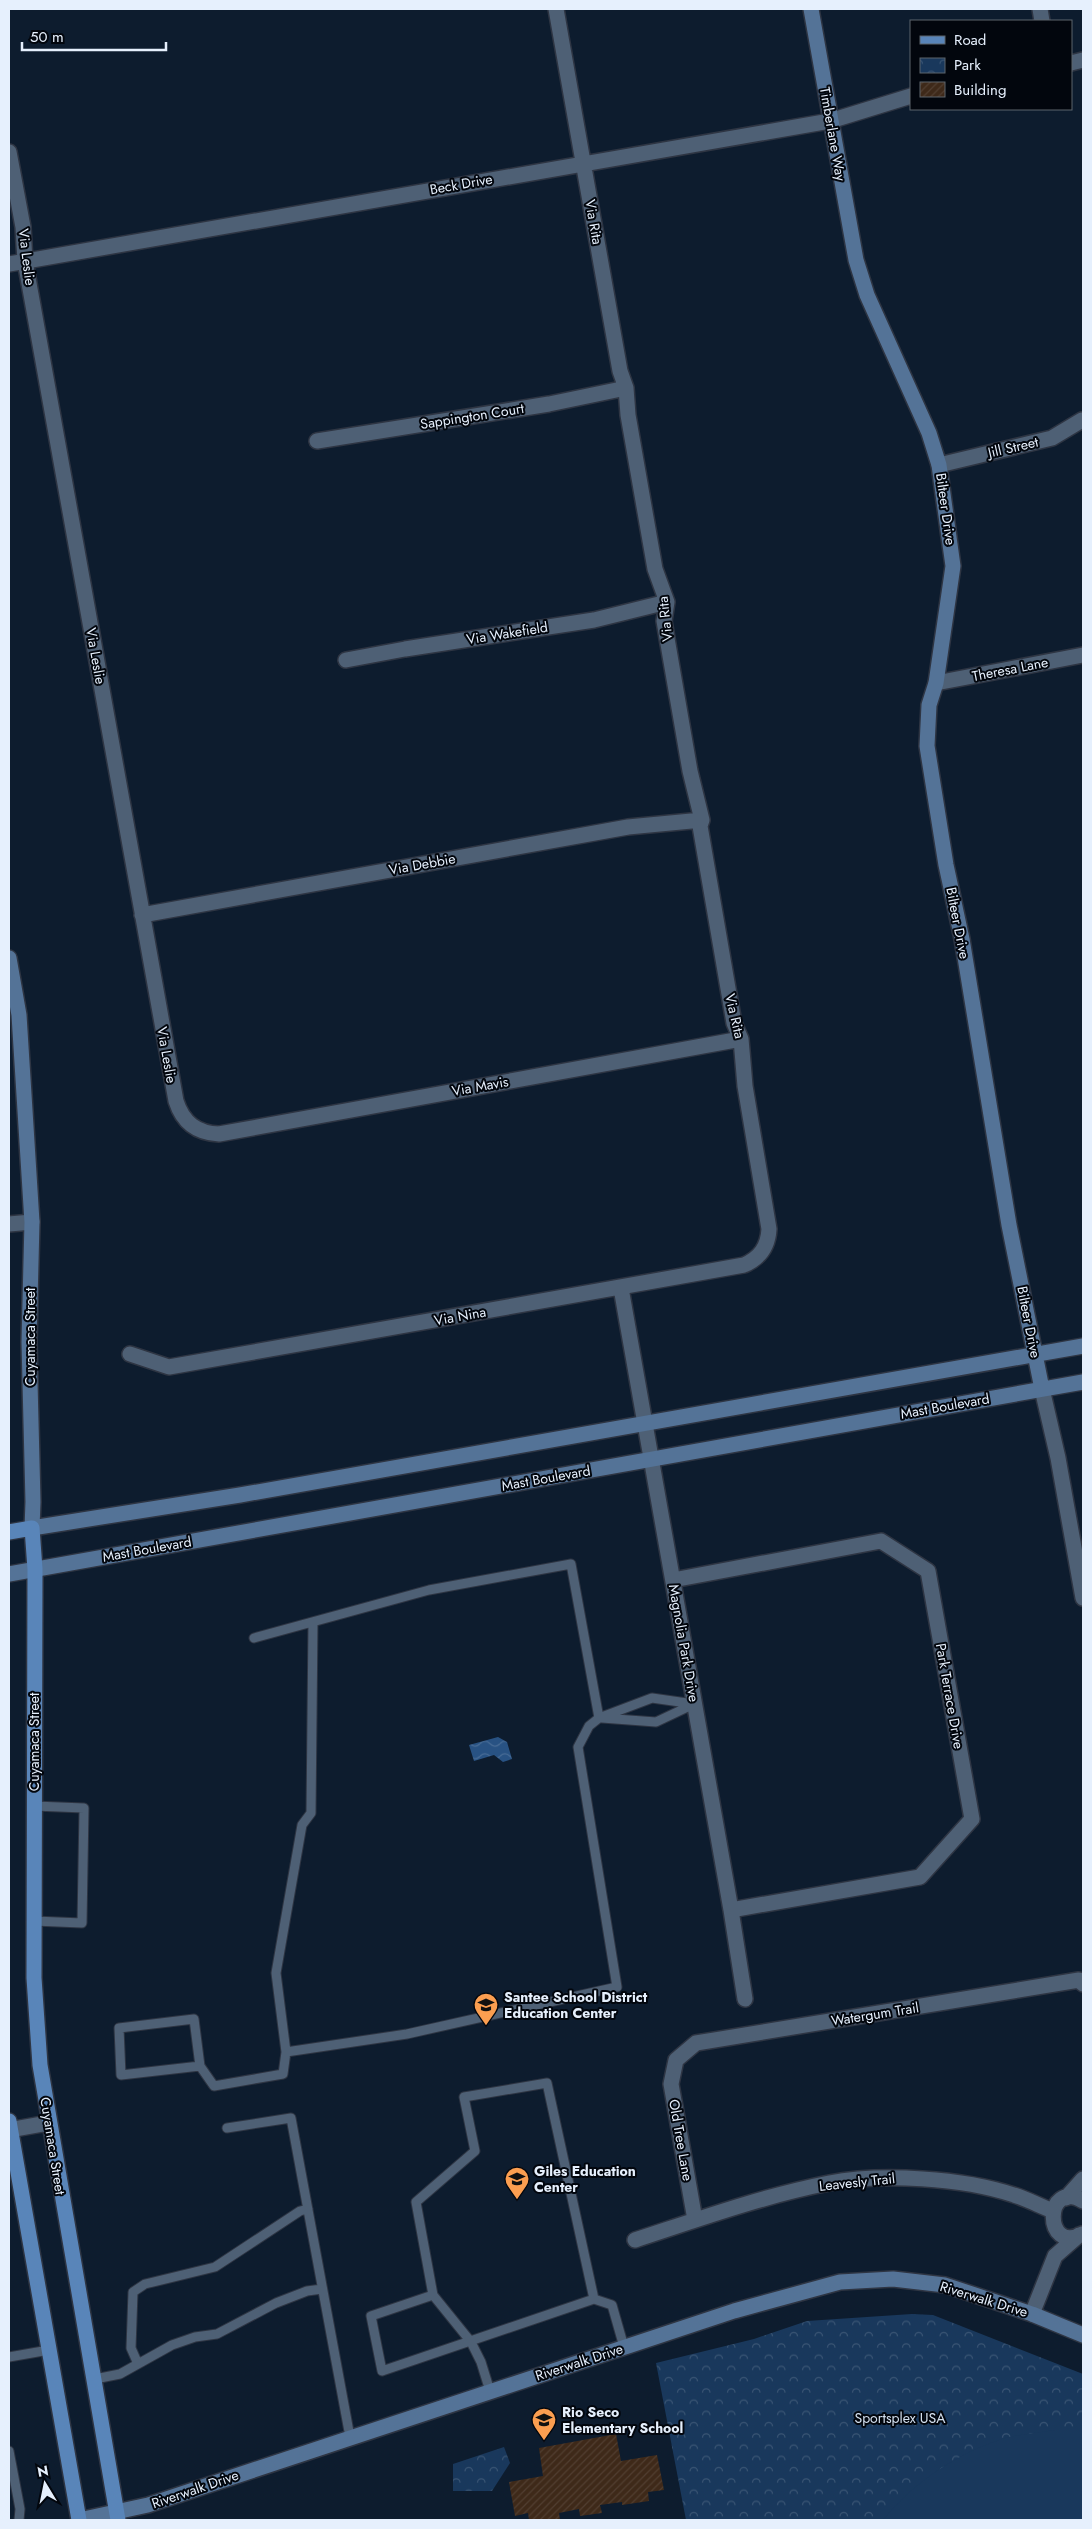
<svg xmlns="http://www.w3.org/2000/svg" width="1092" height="2529" viewBox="0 0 1092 2529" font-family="Jost,sans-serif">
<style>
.park{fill:url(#park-crowns)}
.pitch{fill:#19385c}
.water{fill:url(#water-waves)}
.building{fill:url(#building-hatch)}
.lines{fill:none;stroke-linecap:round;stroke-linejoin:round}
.lane-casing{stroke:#2e3543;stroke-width:11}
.street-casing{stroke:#2e3543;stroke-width:18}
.secondary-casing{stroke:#2e3543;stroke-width:18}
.primary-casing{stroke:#2e3543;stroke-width:18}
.lane{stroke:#4e6075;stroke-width:9}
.street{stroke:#4e6075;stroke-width:15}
.secondary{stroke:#547397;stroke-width:15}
.primary{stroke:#5985b9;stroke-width:15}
.labels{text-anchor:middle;stroke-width:4;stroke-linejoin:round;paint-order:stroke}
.street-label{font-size:14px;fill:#e6f0fd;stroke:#02060d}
.poi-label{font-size:14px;font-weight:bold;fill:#e6f0fd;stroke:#02060d;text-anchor:start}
.park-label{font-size:14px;fill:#d5e1f0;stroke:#02060d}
</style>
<defs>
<pattern id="park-crowns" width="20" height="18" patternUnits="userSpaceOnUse" patternTransform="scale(1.25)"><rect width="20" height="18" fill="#19385c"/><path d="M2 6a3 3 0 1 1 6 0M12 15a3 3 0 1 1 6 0" fill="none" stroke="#3a5574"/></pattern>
<pattern id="water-waves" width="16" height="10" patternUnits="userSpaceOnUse" patternTransform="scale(1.25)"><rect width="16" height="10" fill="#285283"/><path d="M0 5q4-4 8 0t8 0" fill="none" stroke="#476b95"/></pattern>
<pattern id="building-hatch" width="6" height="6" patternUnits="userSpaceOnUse" patternTransform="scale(1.25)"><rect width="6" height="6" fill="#3e2919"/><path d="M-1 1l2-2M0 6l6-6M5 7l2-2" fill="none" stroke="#513e30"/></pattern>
</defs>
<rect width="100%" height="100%" fill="#0d1c2e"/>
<path class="park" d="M912 2314 933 2315 1083 2374V2520H686L656 2363 754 2339 807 2321Z
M504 2447 510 2463 492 2491H453V2464Z"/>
<path class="pitch" d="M1055 2430H1083V2520H883C913 2483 956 2454 1002 2439 1019 2434 1038 2433 1055 2430Z"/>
<path class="water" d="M498 1737 507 1742 512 1759 503 1762 494 1755 474 1761 469 1745Z"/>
<path class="building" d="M616 2434 621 2461 657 2455 664 2490 648 2492 649 2501 622 2505V2502L600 2505 602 2513 580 2516 579 2509 559 2513 560 2520H529L528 2513 515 2516 509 2482 543 2476 539 2448Z"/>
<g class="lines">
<defs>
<path id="lane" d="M254 1638 429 1590 571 1564 599 1718
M602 1718 656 1722 694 1704
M34 1806 84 1808 82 1923 34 1921
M286 2052 407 2034 617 1987 578 1747 589 1726 599 1718 652 1698 694 1704
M200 2066 194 2019 119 2028 121 2075 200 2066 214 2086 283 2074 286 2052 276 1973 302 1825 311 1813 313 1622
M227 2128 291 2118 350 2437
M433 2295 371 2316 382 2371 594 2299
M9 2357 49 2350
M138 2364 131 2348 133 2292 145 2284 215 2267 300 2211 308 2209
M95 2379 120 2374 172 2345 195 2337 217 2334 276 2303 307 2291 322 2289
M490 2391 481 2362 471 2342 433 2295 416 2202 475 2151 464 2097 547 2083 594 2299 612 2305 624 2347
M9 2451 20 2509 19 2520"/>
<path id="street" d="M1040 9 1042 21
M1071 63 1083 60
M9 152 23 227 25 261 176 1101C183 1123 197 1133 219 1134L741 1039
M9 264 830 121 911 96
M317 441 549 404 626 388
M939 465 1052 438 1082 420
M346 660 405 649 594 620 667 602
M936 683 1083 655
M142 915 628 827 702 820
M9 1224 32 1222
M621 1288 731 1910 745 1999
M130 1354 169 1367 744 1265C760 1258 768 1247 769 1229L745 1086 741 1039 734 1023 700 826 702 820 690 771 664 621 667 602 655 569 628 415 626 388 620 371 556 9
M1042 1389 1058 1458 1083 1598
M673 1580 881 1541 928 1571 972 1819 920 1877 731 1910
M9 2130 48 2123
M1066 2198 1083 2179
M695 2220 671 2084 676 2060 696 2043 1079 1980 1083 1984
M1082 2234C1044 2255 1043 2178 1083 2201
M635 2240C699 2219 763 2196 829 2183 882 2173 963 2178 1014 2195 1027 2199 1040 2206 1053 2211
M1032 2314 1055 2256 1079 2235"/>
<path id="secondary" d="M811 9 856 260 867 295 929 433 939 465 953 566 936 683 929 705 927 746 946 865 962 939 1009 1225 1042 1389
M9 958 19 1015 32 1222 29 1342 33 1502 32 1528 240 1495 1083 1346
M9 1574 1083 1382
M79 2520 148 2505 734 2311 840 2282 893 2279 945 2285 1032 2314 1083 2335"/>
<path id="primary" d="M9 1532 32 1528 35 1569 34 1978 40 2065 118 2520
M9 2121 79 2520"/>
</defs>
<use href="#lane" class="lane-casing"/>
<use href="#street" class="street-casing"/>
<use href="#secondary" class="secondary-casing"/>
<use href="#primary" class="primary-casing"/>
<use href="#lane" class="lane"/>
<use href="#street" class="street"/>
<use href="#secondary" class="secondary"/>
<use href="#primary" class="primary"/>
</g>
<defs>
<symbol id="school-pin" viewBox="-11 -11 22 30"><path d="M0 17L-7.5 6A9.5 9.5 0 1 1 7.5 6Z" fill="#fb9e50" stroke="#02060d"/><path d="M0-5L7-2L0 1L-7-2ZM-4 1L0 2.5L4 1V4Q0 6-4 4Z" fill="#111"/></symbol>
</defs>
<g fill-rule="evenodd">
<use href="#school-pin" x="472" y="1991" width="28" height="38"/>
<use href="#school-pin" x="503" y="2165" width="28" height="38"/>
<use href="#school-pin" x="530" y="2406" width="28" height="38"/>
</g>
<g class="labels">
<g class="street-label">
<text transform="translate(833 134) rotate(80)" y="5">Timberlane Way</text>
<text transform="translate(461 184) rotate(-10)" y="5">Beck Drive</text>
<text transform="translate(594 222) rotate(80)" y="5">Via Rita</text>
<text transform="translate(27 257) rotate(83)" y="5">Via Leslie</text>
<text transform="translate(472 416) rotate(-9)" y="5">Sappington Court</text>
<text transform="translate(1013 447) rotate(-13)" y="5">Jill Street</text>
<text transform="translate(946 509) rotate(82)" y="5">Bilteer Drive</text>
<text transform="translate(665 619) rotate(-96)" y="5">Via Rita</text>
<text transform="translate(507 633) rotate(-9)" y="5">Via Wakefield</text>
<text transform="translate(96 656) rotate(80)" y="5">Via Leslie</text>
<text transform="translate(1010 669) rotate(-11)" y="5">Theresa Lane</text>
<text transform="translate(422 864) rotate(-10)" y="5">Via Debbie</text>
<text transform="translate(958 923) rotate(79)" y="5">Bilteer Drive</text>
<text transform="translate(735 1016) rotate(77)" y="5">Via Rita</text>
<text transform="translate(167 1055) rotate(80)" y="5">Via Leslie</text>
<text transform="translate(480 1086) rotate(-10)" y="5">Via Mavis</text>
<text transform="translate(460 1316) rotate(-10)" y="5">Via Nina</text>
<text transform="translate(1029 1322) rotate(79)" y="5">Bilteer Drive</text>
<text transform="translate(30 1337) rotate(-90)" y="5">Cuyamaca Street</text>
<text transform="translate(945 1406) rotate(-10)" y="5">Mast Boulevard</text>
<text transform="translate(546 1478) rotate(-10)" y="5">Mast Boulevard</text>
<text transform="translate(147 1549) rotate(-10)" y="5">Mast Boulevard</text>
<text transform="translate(684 1643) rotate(80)" y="5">Magnolia Park Drive</text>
<text transform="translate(950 1696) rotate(80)" y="5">Park Terrace Drive</text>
<text transform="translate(34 1742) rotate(-90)" y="5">Cuyamaca Street</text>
<text transform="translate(875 2014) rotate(-9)" y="5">Watergum Trail</text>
<text transform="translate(681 2140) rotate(80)" y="5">Old Tree Lane</text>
<text transform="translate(53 2146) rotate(81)" y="5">Cuyamaca Street</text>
<text transform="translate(857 2182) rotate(-6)" y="5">Leavesly Trail</text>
<text transform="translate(984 2299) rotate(17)" y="5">Riverwalk Drive</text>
<text transform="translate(579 2362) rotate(-18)" y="5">Riverwalk Drive</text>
<text transform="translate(195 2489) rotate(-19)" y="5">Riverwalk Drive</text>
</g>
<g class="poi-label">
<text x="504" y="2002">Santee School District<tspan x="504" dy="16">Education Center</tspan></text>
<text x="534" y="2176">Giles Education<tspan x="534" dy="16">Center</tspan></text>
<text x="562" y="2417">Rio Seco<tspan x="562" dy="16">Elementary School</tspan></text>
</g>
<g class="park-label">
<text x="900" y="2423">Sportsplex USA</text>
</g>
</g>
<rect width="1092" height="2529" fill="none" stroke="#e6f0fd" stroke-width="20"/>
<rect x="910" y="20" width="162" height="90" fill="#02060d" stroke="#5d646d"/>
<rect x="920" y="36" width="25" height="8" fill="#5985b9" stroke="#5d646d"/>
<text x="954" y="45" font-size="15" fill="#e6f0fd">Road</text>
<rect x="920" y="58" width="25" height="15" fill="url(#park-crowns)" stroke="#5d646d"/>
<text x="954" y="70" font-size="15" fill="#e6f0fd">Park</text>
<rect x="920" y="82" width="25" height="15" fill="url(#building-hatch)" stroke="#5d646d"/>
<text x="954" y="95" font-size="15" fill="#e6f0fd">Building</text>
<g transform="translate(45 2484) rotate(350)" stroke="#02060d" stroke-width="4" paint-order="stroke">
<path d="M0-4L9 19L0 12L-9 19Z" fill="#e6f0fd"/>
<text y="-8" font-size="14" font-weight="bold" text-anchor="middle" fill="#e6f0fd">N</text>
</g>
<path d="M22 42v8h144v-8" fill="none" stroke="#e6f0fd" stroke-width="2.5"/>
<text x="30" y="42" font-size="15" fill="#e6f0fd" stroke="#02060d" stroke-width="4" paint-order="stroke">50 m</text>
</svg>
